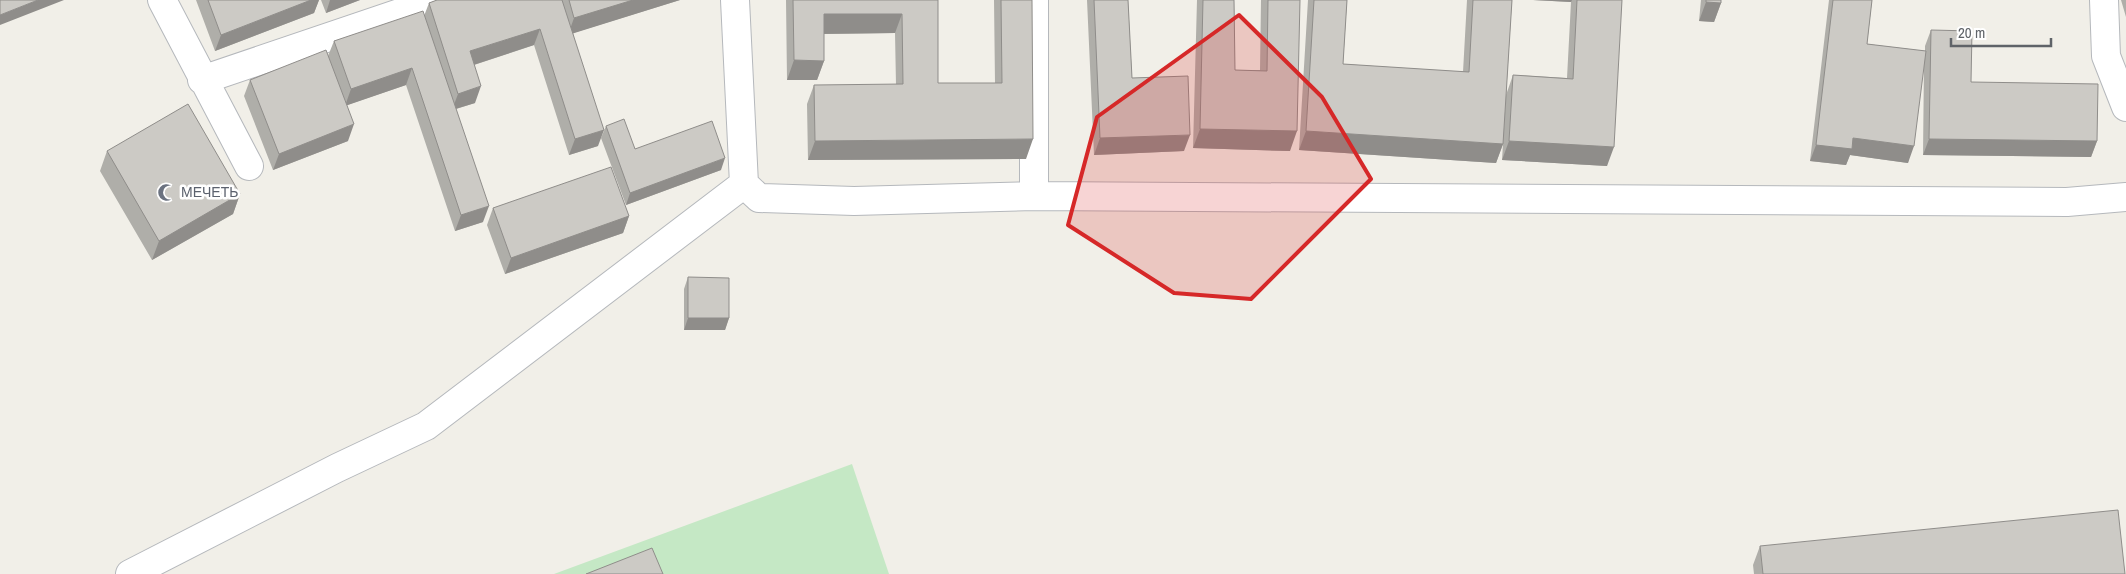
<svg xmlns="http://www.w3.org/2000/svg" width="2126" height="574" viewBox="0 0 2126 574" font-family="'Archivo Narrow',sans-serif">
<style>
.green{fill:#c5e8c5}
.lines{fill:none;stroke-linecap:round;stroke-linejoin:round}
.street-casing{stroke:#b5b8bc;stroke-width:30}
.street{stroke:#fff;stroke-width:28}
.wall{fill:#afaea9}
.shaded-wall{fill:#8f8d8a}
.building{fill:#cccac5;stroke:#8f8d8a}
.marked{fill:#d62828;fill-opacity:0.2;stroke:#d62828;stroke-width:4;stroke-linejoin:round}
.labels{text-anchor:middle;stroke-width:5;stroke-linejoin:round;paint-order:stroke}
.worship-label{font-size:14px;fill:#5b616d;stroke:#fff;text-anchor:start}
</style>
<rect width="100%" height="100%" fill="#f1efe8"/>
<path class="green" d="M852 464 889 574H554Z"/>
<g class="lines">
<defs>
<path id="street" d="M162 0 249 166
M735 0 744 184 759 198 854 201 1034 196 2067 202 2126 197
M1034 0V196
M2104 0 2106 56 2126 107
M202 80 438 0
M130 574 337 468 426 426 744 184"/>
</defs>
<use href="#street" class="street-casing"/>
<use href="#street" class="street"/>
</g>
<path class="wall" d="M196 0H319L314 13 215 51Z
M321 0H360L326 13Z
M437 0H680L573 33 598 146 569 155 534 45 474 65 475 103 456 109 483 222 455 231 406 85 347 105 348 141 273 170 244 96 250 80 328 56 334 41 424 16 429 3Z
M786 0H938V83H995L994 0H1032L1026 159 808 160 807 104 814 85H896L895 33 824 34V61L817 80H787Z
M1087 0H1128L1132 78 1184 151 1094 155Z
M1197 0H1234L1235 70H1260L1261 0H1300L1290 151 1193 148Z
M1308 0H1347L1343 64 1463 72 1467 0H1512L1503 144 1496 163 1299 150Z
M1533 0H1622L1607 166 1502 160 1506 95 1513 75 1567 78 1571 2Z
M1701 0H1721V3L1714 22 1699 21Z
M1829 0H1872L1867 44 1925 51V46L1931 30 1971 82 2097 141 2091 157 1923 155 1924 61 1908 163 1850 155 1846 165 1810 161Z
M2121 0H2126V17Z
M606 126 635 149 721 170 626 205 601 138Z
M107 151 240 194 233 214 152 260 100 171Z
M493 208 629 216 623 233 505 274 487 225Z
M688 277 729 318 725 330H684V289Z
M1760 546 2125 574H1754L1753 565Z"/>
<path class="shaded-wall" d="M38 0H64L0 25V15Z
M311 0H319L314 13 215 51 221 35Z
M330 0H360L326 13Z
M633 0H680L568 35 574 18Z
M1533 0H1572L1571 2Z
M1706 2 1721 3 1714 22 1699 21Z
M824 14H902L895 33 816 34Z
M540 29 534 45 464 68 470 51Z
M794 60 824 61 817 80H787Z
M412 68 406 85 345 106 351 89Z
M481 86 475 103 452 110 458 94Z
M354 124 348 141 273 170 279 154Z
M1200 129 1297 131 1290 151 1193 148Z
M604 130 598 146 569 155 575 139Z
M1306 131 1503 144 1496 163 1299 150Z
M1190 135 1184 151 1094 155 1100 138Z
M1853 138 1914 146 1908 163 1850 155 1846 165 1810 161 1816 145Z
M1033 139 1026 159 808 160 815 141Z
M1929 139 2097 141 2091 157 1923 155Z
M1509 141 1614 147 1607 166 1502 160Z
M725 158 721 170 626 205 630 193Z
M240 194 233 214 152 260 159 241Z
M489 206 483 222 455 231 461 215Z
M629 216 623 233 505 274 511 258Z
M688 318H729L725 330H684Z"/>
<path class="building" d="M0 0H38L0 15Z
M208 0H311L221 35Z
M437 0H562L604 130 575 139 540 29 470 51 481 86 458 94 429 3Z
M569 0H633L574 18Z
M793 0H938V83H1002L1001 0H1032L1033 139 815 141 814 85 903 84 902 14H824V61L794 60Z
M1094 0H1128L1132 78 1188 76 1190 135 1100 138Z
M1203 0H1234L1235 70 1267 71 1268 0H1300L1297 131 1200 129Z
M1314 0H1347L1343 64 1469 72 1473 0H1512L1503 144 1306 131Z
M1577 0H1622L1614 147 1509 141 1513 75 1573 79Z
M1706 0H1721V3L1706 2Z
M1833 0H1872L1867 44 1926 51 1914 146 1853 138 1852 149 1816 145Z
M423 11 489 206 461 215 412 68 351 89 334 41Z
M1931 30 1972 31 1971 82 2098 84 2097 141 1929 139Z
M326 50 354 124 279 154 250 80Z
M188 104 240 194 159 241 107 151Z
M624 119 635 149 712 121 725 158 630 193 606 126Z
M611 167 629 216 511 258 493 208Z
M688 277 729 278V318H688Z
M2118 510 2125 574H1763L1760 546Z
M652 548 663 574H586Z"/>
<path class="marked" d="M1239 15 1322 97 1371 179 1251 299 1174 293 1068 225 1097 117Z"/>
<defs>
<symbol id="mosque-bare" viewBox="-9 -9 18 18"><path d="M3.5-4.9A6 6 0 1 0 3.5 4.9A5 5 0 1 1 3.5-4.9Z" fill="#6b7280" stroke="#fff" stroke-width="2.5" paint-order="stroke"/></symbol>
</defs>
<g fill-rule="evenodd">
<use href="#mosque-bare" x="154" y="180" width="25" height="25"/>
</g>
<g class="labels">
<g class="worship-label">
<text x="181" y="197">МЕЧЕТЬ</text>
</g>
</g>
<path d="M1951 38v8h100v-8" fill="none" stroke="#5f6368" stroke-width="2.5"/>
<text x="1958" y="38" font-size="15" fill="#5f6368" stroke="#ffffff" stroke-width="4" paint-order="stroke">20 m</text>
</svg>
